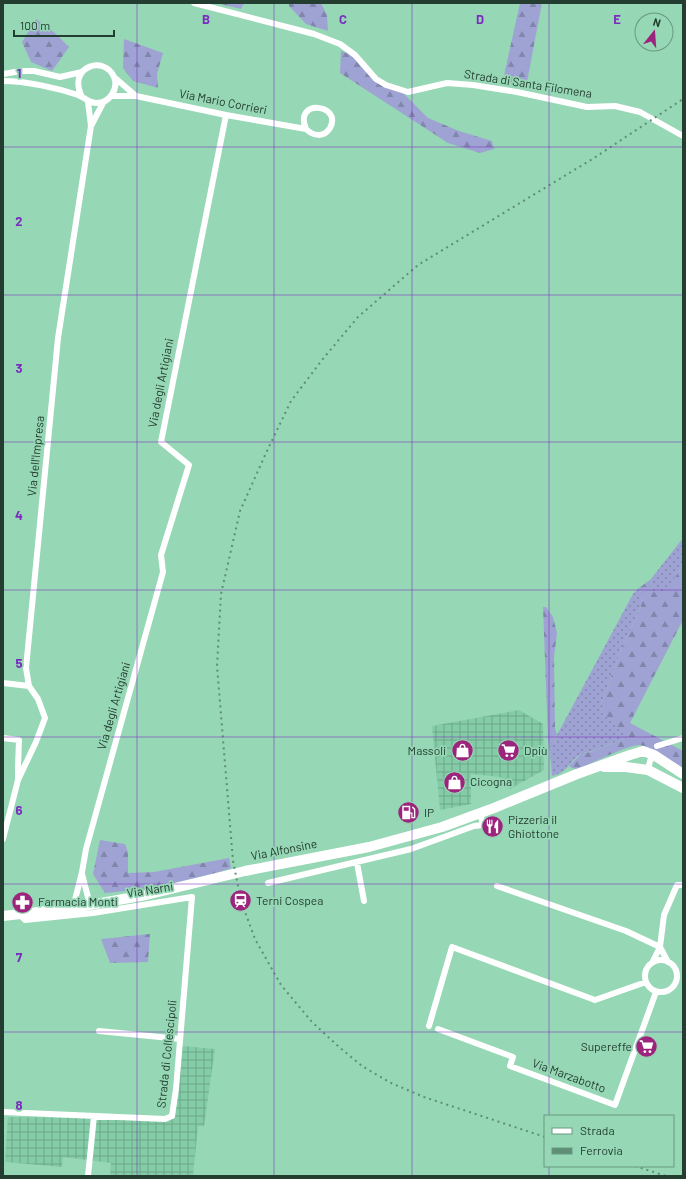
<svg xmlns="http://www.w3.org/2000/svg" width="686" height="1179" viewBox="0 0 686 1179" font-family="Barlow,sans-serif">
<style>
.industrial{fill:url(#industrial-grid)}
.forest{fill:url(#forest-firs)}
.garden{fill:url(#garden-dots)}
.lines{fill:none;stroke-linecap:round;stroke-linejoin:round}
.street{stroke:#fff;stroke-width:6}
.primary{stroke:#fff;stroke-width:10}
.rail{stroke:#5f8e76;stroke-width:2;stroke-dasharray:2 4;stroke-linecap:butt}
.grid{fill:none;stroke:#7b2cbf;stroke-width:1;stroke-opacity:0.55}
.labels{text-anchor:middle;stroke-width:3.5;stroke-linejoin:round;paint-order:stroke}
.street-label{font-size:12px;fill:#233d30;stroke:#96d7b5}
.poi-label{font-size:12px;fill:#233d30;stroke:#96d7b5;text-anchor:start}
.grid-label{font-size:13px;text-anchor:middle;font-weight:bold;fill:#7b2cbf;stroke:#96d7b5;stroke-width:3.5;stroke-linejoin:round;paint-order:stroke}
</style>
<defs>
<pattern id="industrial-grid" width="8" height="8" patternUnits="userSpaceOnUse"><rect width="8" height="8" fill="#84cca7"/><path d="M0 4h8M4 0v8" fill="none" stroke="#6ca788"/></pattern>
<pattern id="forest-firs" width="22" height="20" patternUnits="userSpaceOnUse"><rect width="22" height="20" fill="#9fa3d3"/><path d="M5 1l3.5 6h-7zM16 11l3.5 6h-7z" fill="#8186ac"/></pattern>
<pattern id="garden-dots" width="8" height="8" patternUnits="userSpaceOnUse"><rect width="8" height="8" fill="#9fa3d3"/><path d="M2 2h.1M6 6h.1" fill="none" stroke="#8186ac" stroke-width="1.8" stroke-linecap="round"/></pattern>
</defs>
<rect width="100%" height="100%" fill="#96d7b5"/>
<path class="industrial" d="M519 710 543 724 544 770 510 789 500 777 471 774V804L440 810 432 726Z
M182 1046 215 1049 204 1126H198L193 1176H110L111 1163 63 1157 62 1167 5 1162 8 1117 175 1119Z"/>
<path class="forest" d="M217 3H244L241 9Z
M289 3H321L327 15 328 31 306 24 289 6Z
M520 3H542L526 87 503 80Z
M36 19 55 33 69 47 52 71 31 62 22 42Z
M124 39 163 53 157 74 158 88 133 81 123 68Z
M341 51 352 55 371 73 402 92 428 118 459 131 492 141 494 149 480 153 448 143 340 73Z
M683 565V620L630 723 683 751V771C674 765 649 746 640 745 627 745 591 764 578 769L572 768 569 766 582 753 591 752 628 737 602 713 600 707 619 655 641 606 642 595 639 588 651 579 650 589 675 577Z
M543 607H546L553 617 557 633 554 657 555 728 557 735 550 752 548 739Z
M100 840 125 844 128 852V873L154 872 229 858 231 868 213 874 148 889 105 893 93 874Z
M150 934 148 962 110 963 101 939Z"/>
<path class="garden" d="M683 538V565L663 594 652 592 650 589 651 579Z
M639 588 642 595 641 606 619 655 600 707 602 713 629 737C617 741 605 746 593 751 589 752 585 752 581 754 569 761 568 773 552 776L550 752 557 735 627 605 633 594Z"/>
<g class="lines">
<path class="street" d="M194 3 314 34 340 44 355 55 376 79 386 85 408 92 447 83 473 85 517 92 587 107 615 106 640 112 683 136
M3 74 21 71H34L60 77 82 72
M114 77 136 96
M3 81C26 81 57 88 78 95 85 97 88 103 97 103 109 103 119 89 114 77 105 55 68 66 81 95
M112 96H136L226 115 306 129C313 136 324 138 330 128 343 104 293 98 306 129
M91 126 103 103
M3 683 29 686
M3 738 19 740 18 767V780L3 839
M657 746 683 738
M648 770 650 761 654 755
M18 780 36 742 45 718 38 699 29 686 26 668 58 338 91 126 88 102
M357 863 364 901
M82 874 90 905
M268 883 411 849 474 826 483 825 480 813
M497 886 626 931 660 947 668 962
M73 908 82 872 86 849 163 572 161 555 189 465 161 442 226 115
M645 976a16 16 0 1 1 32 0a16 16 0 1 1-32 0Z
M652 963 660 947 664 915 677 885H683
M429 1026 452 947 595 1000 646 982
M438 1029 513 1057 510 1066 615 1105 656 992
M99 1031 180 1039
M3 1112 165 1119 172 1116 176 1089 192 897 93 913 25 920 19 914
M88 1176 94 1116"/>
<path class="primary" d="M604 767H626L648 770 683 788
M3 916 73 908 146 895 245 871 369 847 442 827 494 808 577 774 630 755 643 751 654 755 683 774"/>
<path class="rail" d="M545 1137 424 1097 391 1083 362 1066 339 1047 312 1022 281 985 255 939 241 901 233 861 217 666 221 594 240 511 266 453 291 401 322 360 358 317 418 265 594 158 683 99
M635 1166 666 1176"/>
</g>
<path class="grid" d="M137 3V1176M274 3V1176M412 3V1176M549 3V1116M3 147H683M3 295H683M3 442H683M3 590H683M3 737H683M3 884H683M3 1032H683M549 1166V1176"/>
<defs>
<symbol id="shop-disc" viewBox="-11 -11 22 22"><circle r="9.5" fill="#9c247d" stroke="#96d7b5"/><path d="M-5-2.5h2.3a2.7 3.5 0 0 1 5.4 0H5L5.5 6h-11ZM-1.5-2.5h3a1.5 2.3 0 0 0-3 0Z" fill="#fff"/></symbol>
<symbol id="supermarket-disc" viewBox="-11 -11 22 22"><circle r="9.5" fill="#9c247d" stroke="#96d7b5"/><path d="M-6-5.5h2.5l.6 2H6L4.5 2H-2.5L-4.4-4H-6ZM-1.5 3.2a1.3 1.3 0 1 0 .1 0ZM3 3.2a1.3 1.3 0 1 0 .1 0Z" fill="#fff"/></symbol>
<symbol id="fuel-disc" viewBox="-11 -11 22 22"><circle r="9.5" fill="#9c247d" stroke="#96d7b5"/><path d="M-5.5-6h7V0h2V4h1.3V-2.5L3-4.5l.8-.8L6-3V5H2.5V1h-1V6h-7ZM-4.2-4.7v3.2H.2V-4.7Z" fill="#fff"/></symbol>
<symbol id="restaurant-disc" viewBox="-11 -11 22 22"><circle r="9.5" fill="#9c247d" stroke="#96d7b5"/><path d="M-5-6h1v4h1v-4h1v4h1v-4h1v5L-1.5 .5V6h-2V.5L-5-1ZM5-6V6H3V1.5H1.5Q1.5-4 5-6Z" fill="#fff"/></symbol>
<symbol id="station-disc" viewBox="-11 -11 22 22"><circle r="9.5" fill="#9c247d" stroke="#96d7b5"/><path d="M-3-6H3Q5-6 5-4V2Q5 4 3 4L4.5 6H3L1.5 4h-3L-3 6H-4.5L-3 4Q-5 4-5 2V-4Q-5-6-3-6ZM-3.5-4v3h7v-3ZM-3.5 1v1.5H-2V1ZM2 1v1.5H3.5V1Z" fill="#fff"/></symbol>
<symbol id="pharmacy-disc" viewBox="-11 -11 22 22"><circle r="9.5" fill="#9c247d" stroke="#96d7b5"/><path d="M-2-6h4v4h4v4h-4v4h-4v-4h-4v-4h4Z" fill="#fff"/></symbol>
</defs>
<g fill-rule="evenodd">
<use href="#shop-disc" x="450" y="738" width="25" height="25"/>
<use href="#supermarket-disc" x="496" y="738" width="25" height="25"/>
<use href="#shop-disc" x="442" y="770" width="25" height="25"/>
<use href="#fuel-disc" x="396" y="800" width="25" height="25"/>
<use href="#restaurant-disc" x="480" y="814" width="25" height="25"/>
<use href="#station-disc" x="228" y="888" width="25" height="25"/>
<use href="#pharmacy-disc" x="10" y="890" width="25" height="25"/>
<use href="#supermarket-disc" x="634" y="1034" width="25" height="25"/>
</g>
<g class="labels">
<g class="street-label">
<text transform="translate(528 84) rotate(9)" y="4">Strada di Santa Filomena</text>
<text transform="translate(223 102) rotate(11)" y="4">Via Mario Corrieri</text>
<text transform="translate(161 383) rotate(-79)" y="4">Via degli Artigiani</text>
<text transform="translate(36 456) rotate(-84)" y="4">Via dell'Impresa</text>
<text transform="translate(114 706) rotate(-74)" y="4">Via degli Artigiani</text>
<text transform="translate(284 850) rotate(-11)" y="4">Via Alfonsine</text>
<text transform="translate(150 890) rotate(-9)" y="4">Via Narni</text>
<text transform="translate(167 1054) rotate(-84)" y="4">Strada di Collescipoli</text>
<text transform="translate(569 1076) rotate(20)" y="4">Via Marzabotto</text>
</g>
<g class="poi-label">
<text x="446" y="755" text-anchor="end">Massoli</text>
<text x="524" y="755">Dpiù</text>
<text x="470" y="786">Cicogna</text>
<text x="424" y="817">IP</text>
<text x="508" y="824">Pizzeria il<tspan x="508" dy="14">Ghiottone</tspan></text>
<text x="256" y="905">Terni Cospea</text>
<text x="38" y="906">Farmacia Monti</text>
<text x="632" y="1051" text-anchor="end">Supereffe</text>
</g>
</g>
<g class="grid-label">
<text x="206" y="24">B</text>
<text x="343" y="24">C</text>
<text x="480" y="24">D</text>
<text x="617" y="24">E</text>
<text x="19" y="78">1</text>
<text x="19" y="226">2</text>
<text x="19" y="373">3</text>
<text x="19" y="520">4</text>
<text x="19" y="668">5</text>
<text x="19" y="815">6</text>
<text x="19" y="962">7</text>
<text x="19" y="1110">8</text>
</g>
<rect width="686" height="1179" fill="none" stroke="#233d30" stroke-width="8"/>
<rect x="544" y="1115" width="130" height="52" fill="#96d7b5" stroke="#689980"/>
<rect x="552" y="1128" width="20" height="6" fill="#ffffff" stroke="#689980"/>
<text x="580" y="1135" font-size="12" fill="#233d30">Strada</text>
<rect x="552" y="1148" width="20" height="6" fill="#5f8e76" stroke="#689980"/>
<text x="580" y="1155" font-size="12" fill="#233d30">Ferrovia</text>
<g transform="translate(654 32) rotate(17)"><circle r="19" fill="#96d7b5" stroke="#689980"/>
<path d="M0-3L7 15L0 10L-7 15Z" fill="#9c247d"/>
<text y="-6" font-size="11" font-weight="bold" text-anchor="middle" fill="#233d30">N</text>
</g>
<path d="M14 30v6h100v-6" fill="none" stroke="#233d30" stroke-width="2"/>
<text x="20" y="30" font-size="12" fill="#233d30" stroke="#96d7b5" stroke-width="3" paint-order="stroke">100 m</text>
</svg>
